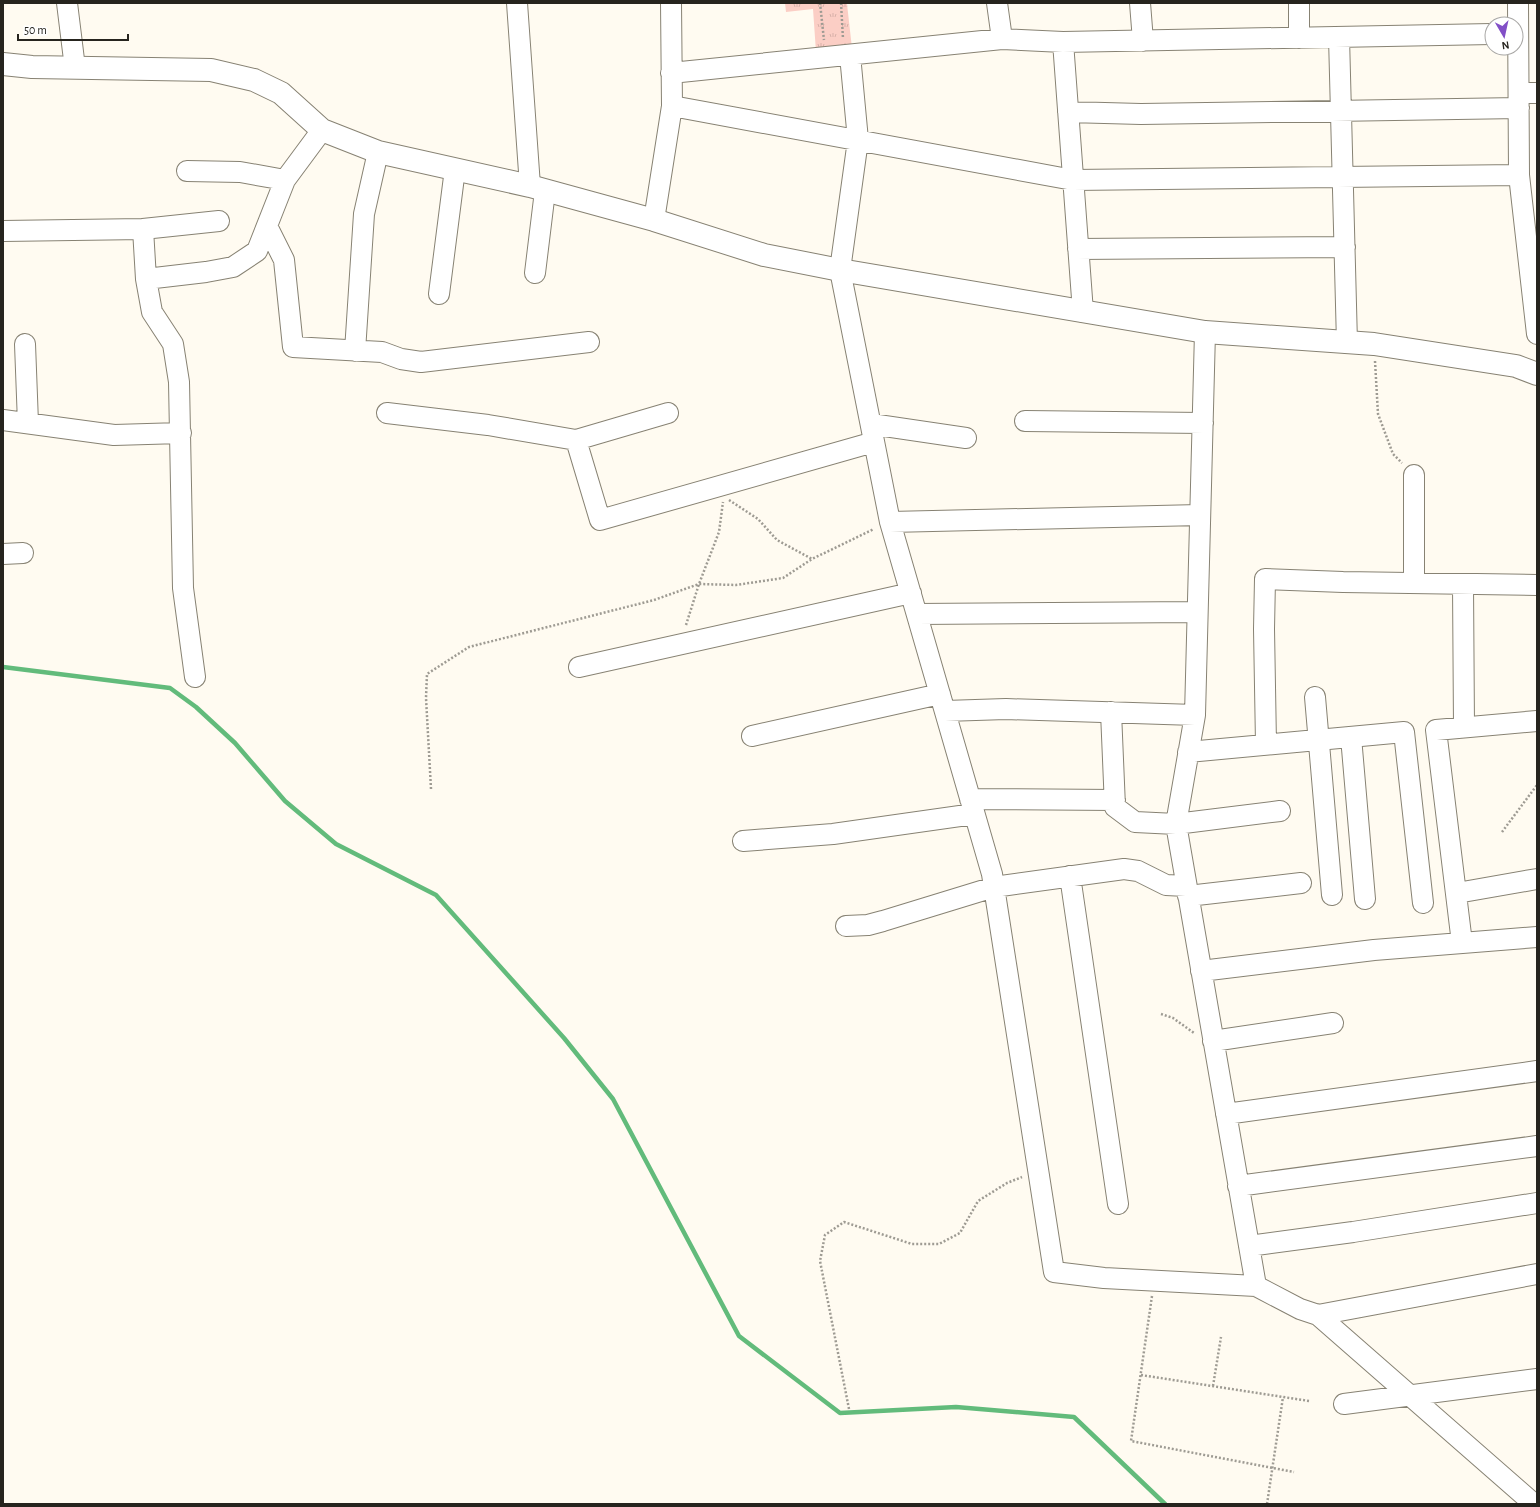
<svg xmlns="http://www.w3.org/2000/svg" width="1540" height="1507" viewBox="0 0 1540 1507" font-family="'Alegreya Sans',sans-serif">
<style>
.grass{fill:url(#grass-tufts)}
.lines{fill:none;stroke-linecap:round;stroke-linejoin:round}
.stream{stroke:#62bb7b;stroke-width:4.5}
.minor-casing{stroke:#878273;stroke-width:22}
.major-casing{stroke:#878273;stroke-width:24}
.path{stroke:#9e9b93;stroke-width:2.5;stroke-dasharray:2 2;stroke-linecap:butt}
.minor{stroke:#fff;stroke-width:20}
.major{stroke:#fff;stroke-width:22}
</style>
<defs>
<pattern id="grass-tufts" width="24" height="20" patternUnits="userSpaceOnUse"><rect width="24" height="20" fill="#fbcec5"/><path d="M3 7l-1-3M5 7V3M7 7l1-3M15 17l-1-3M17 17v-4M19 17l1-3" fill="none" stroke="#d7b1a9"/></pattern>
</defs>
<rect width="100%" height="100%" fill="#fffbf1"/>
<path class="grass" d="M785 3H859L847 4 852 48 816 52 813 9 786 12Z"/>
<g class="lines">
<path class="stream" d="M3 667 170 688 196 707 235 743 285 801 336 844 436 895 564 1038 613 1099 739 1336 840 1413 956 1407 1074 1417 1165 1504"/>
<defs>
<path id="minor" d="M67 3 75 68
M517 3 530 186
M997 3 1002 39
M1140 3 1143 41
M1299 3V38
M1518 3 1519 175 1537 334
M1339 37 1347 343
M1063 42 1083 312
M850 55 858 140 840 270 890 522 992 874 1054 1272 1104 1278 1256 1286 1300 1309 1318 1315 1534 1504
M671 73 1002 39 1063 42 1492 34
M1519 93H1537
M672 106 1073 180 1519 175
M1068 112 1141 114 1519 108
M187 171 240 172 285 180
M654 220 672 106 671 3
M267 226 284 260 293 347 382 352 401 359 421 362 589 342
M143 229 219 221
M3 231 143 229 146 279 152 312 173 344 179 382 183 588 195 677
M1078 249 1345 247
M535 273 545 191
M146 279 206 272 233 267 257 251 285 180 322 130
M439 294 455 169
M1205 332 1195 715 1176 824 1256 1286
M25 344 28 423
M355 351 364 214 378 152
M387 413 488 425 576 440 668 413
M3 420 114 435 181 433
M1025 421 1203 423
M871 424 966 438
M576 440 600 520 874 442
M890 522 1200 515
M3 554 23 553
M1414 583V475
M1463 585 1464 727
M917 614 1197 612
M579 667 911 593
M1315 697 1332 895
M945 711 1006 709 1195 715
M1111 712 1115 807 1135 822 1176 824 1280 811
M752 736 940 694
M1351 737 1365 899
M1266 744 1264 629 1265 579 1343 582 1537 585
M1188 752 1404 732 1423 903
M970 799 1115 800
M743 841 833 834 974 814
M1070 876 1118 1204
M1457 893 1537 879
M1188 896 1301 883
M846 926 868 925 883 921 994 887 1124 869 1138 871 1166 885 1186 886
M1462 943 1436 730 1537 721
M1201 971 1374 950 1537 937
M1213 1041 1333 1023
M1226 1114 1537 1071
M1238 1186 1537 1146
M1249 1246 1353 1232 1537 1203
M1318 1315 1537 1274
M1344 1404 1537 1379"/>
<path id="major" d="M3 64 32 67 211 70 254 80 281 93 322 130 378 152 530 186 654 220 764 255 840 270 1205 332 1374 344 1516 366 1537 374"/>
</defs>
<use href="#minor" class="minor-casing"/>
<use href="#major" class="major-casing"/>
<path class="path" d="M820 3 824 40
M841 3 843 39
M1375 361 1378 414 1393 454 1402 463
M729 500 758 519 777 540 812 559 874 529
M686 625 699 584 719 532 723 502
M431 789 426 698 427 674 469 647 654 600 699 584 736 585 783 578 812 559
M1502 832 1537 785
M1161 1014 1173 1018 1194 1033
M1152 1296 1131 1441 1294 1472
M1141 1375 1309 1401
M1213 1386 1221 1337
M849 1409 820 1261 825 1235 844 1222 912 1244H939L960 1233 978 1201 1007 1183 1022 1177
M1267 1504 1283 1397"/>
<use href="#minor" class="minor"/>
<use href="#major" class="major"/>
</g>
<rect width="1540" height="1507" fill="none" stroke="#26241e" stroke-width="8"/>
<g transform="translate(1504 36) rotate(171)"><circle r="19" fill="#ffffff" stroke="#a8a7a5"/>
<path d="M0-3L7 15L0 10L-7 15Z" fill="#824fc7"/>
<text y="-6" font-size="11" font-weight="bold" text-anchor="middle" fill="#26241e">N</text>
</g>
<path d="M18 34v6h110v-6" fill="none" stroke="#26241e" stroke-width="2"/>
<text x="24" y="34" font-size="12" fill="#26241e" stroke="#ffffff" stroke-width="3" paint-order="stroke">50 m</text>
</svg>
